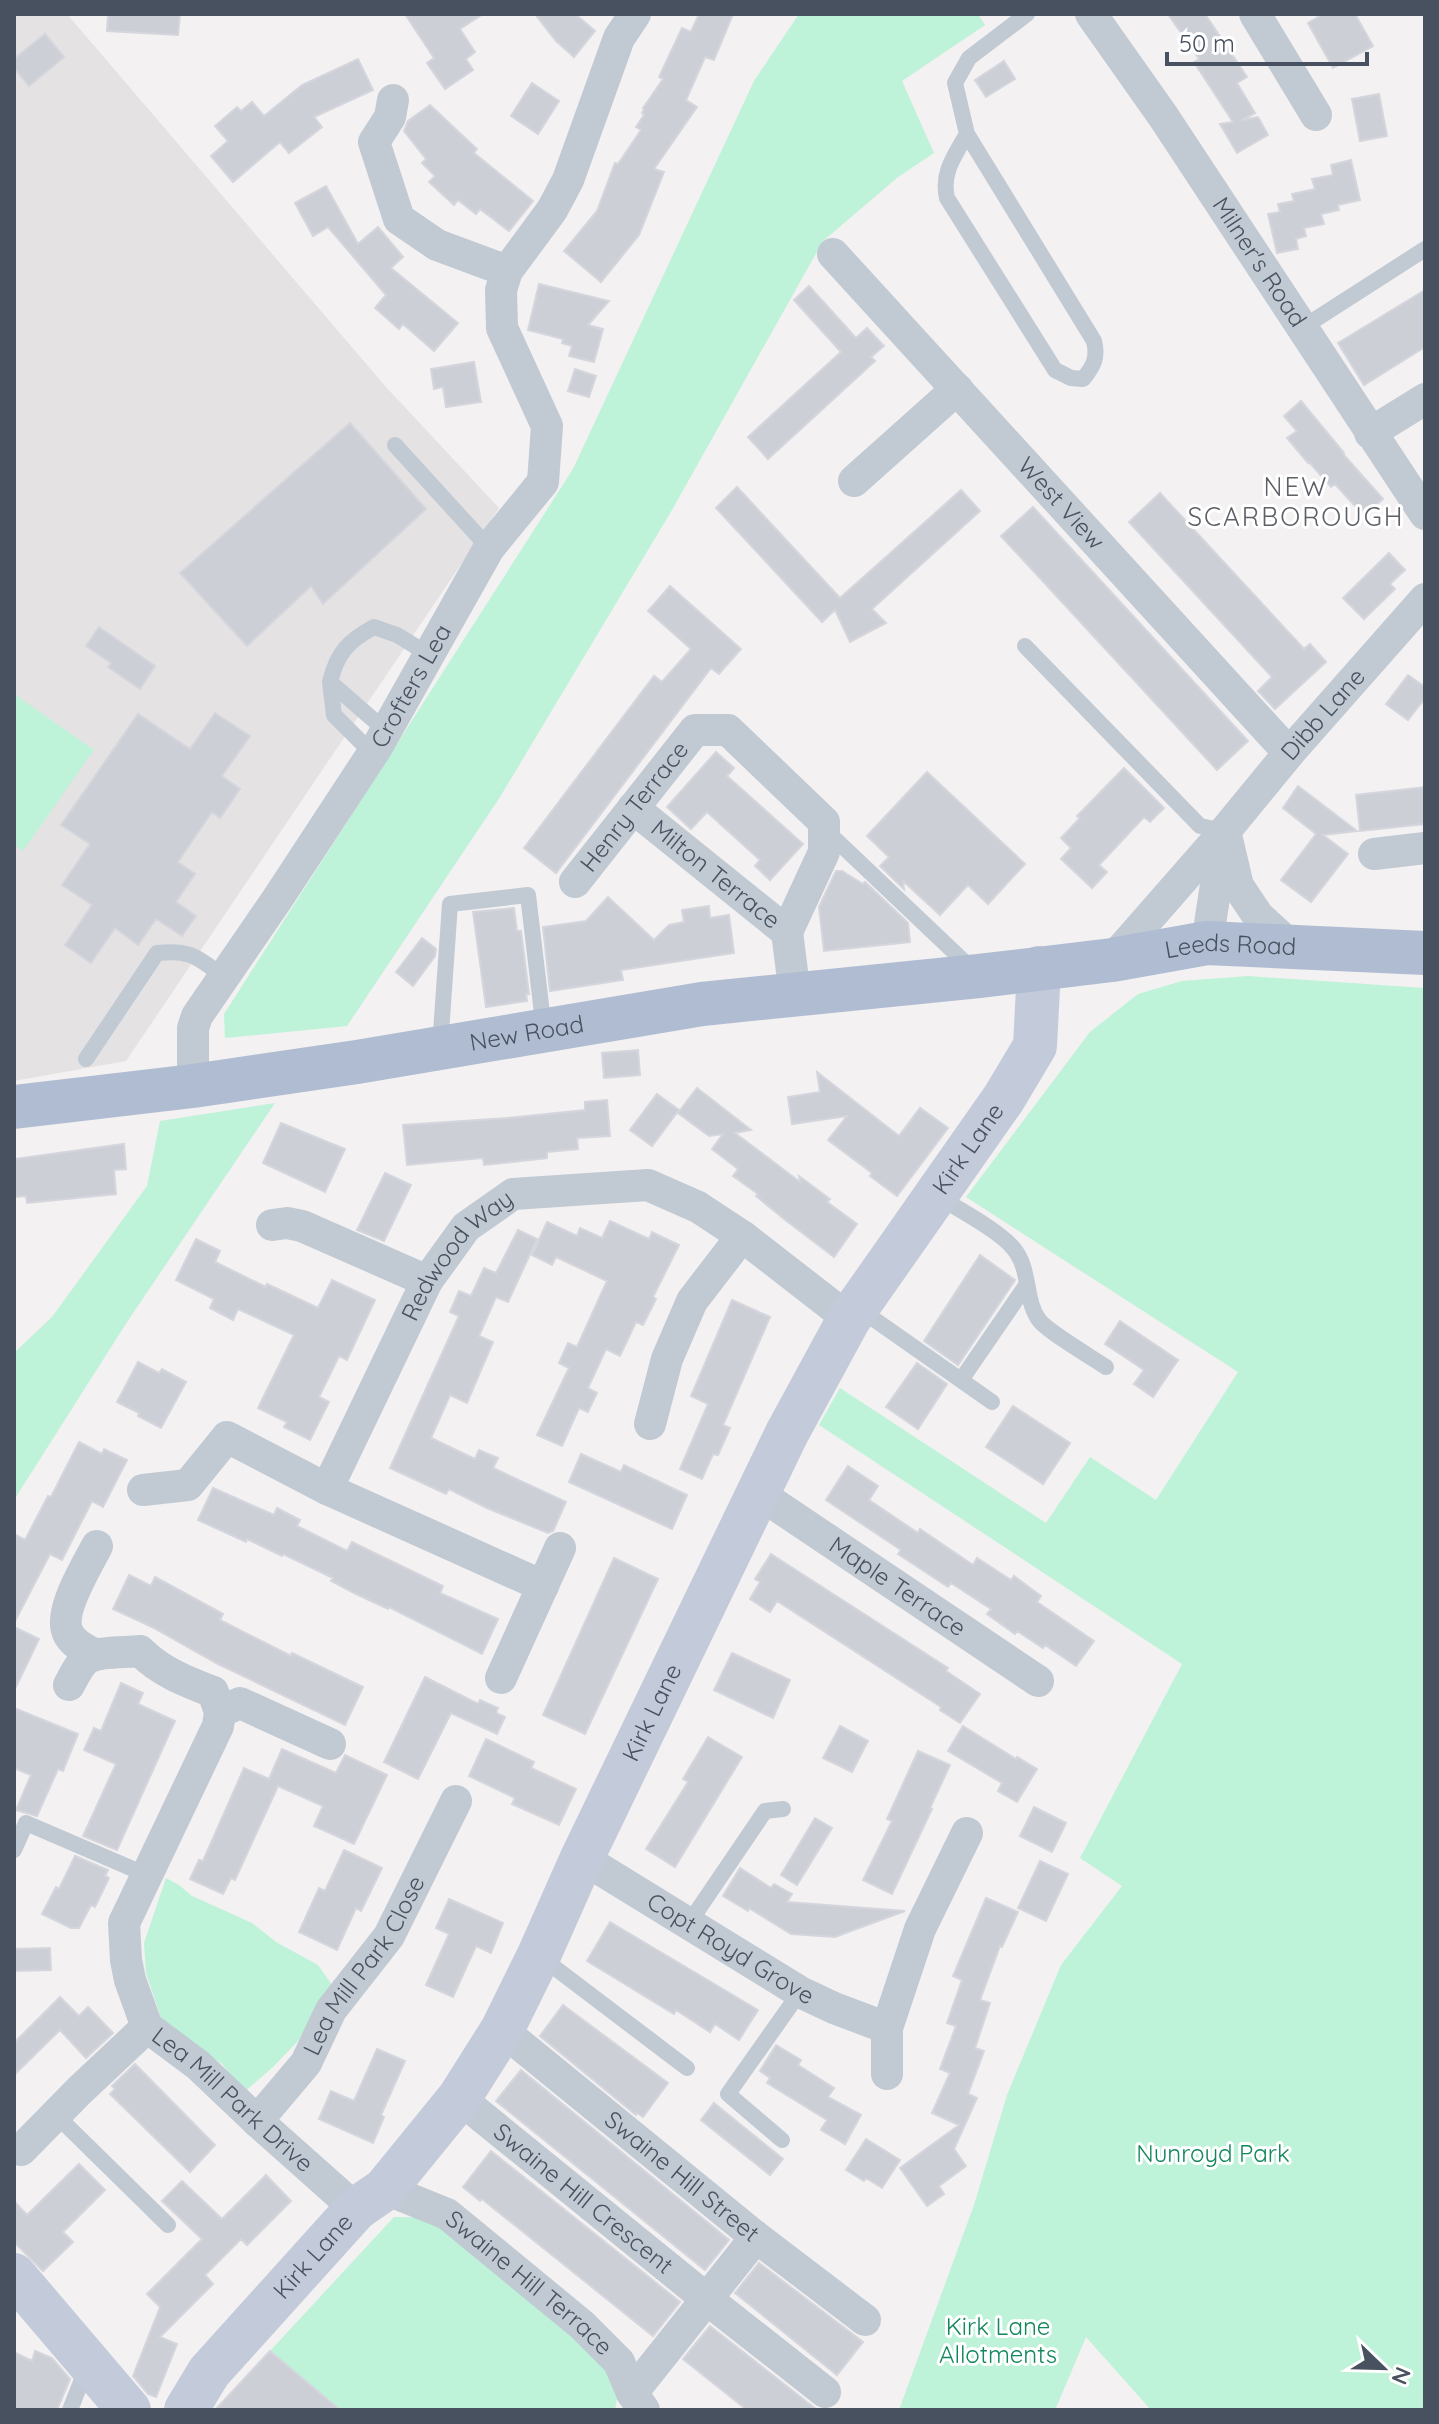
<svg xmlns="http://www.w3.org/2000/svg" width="1439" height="2424" viewBox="0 0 1439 2424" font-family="Quicksand,sans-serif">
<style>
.education{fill:#e5e2e3}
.green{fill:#bef2d9}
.building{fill:#cdcfd6;stroke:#d5d6dd;stroke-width:2}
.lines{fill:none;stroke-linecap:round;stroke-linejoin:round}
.lane{stroke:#c1c9d3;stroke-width:16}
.street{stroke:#c1c9d3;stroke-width:32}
.secondary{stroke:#c3cbda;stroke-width:44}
.primary{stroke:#b0bcd1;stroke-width:44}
.labels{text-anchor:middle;stroke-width:6;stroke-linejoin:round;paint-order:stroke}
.street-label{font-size:24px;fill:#485160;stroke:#fff}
.park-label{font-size:24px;fill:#13875d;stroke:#fff}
.neighbourhood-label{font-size:26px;letter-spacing:2px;fill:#5d6066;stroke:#fff}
</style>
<rect width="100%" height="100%" fill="#f3f1f1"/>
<path class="education" d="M14 14H67L386 387 499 508 126 1061 14 1081Z"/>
<path class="green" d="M799 14H978L985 25 902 81 934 153 898 177 823 241 672 510 500 797 347 1026 225 1038 224 1014 573 469 754 81Z
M14 694 94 750 23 851 14 845Z
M1248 976 1425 988V2410H1151L1086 2337 1055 2410H899L974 2205 1007 2095 1061 1965 1122 1886 1080 1858 1182 1664 819 1425 840 1388 1046 1523 1090 1457 1156 1500 1238 1372 966 1197 1090 1032 1138 994 1182 981Z
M275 1103 127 1322 14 1500V1353L52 1317 147 1186 160 1121Z
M166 1878 179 1885 192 1896 252 1923 276 1942 318 1965 332 1985 298 2041 273 2067 244 2092 222 2064 172 2031 161 2018 146 1973 144 1943Z
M394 2217 439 2218 608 2369 617 2399 615 2410H340L270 2351Z"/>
<path class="building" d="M108 14H180L178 35 107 31Z
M405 14H483L460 29 475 52 466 59 473 70 445 89 427 63 434 58Z
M535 14H575L595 31 574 57 556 41Z
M699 14H733L714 60 705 57 686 100 697 107 654 169 664 172 639 235 601 282 564 251 597 211 615 163 618 164 641 130 636 127 644 115 642 113 644 110 643 108 663 79 659 77 682 28 691 32Z
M1168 14H1205L1247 77 1237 83 1255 113 1242 120 1258 117 1268 135 1237 153 1220 124 1233 122 1194 62 1199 59Z
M1323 14H1355L1373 46 1333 68 1308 23Z
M45 34 64 57 29 86 14 68V59Z
M358 59 373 90 314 117 322 127 289 153 280 142 233 182 211 156 228 141 215 126 237 107 241 111 252 102 264 116 302 85Z
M1004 61 1015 79 986 97 975 80Z
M532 83 559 101 538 134 511 116Z
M1379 94 1387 136 1360 141 1352 99Z
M430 105 477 149 474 153 533 201 509 231 480 209 476 214 458 200 454 205 429 182 435 176 422 163 426 159 404 131 408 121Z
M1351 160 1360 200 1338 205 1339 210 1321 214 1324 224 1304 228 1306 236 1296 239 1298 249 1277 253 1268 214 1280 212 1278 204 1294 201 1292 194 1315 189 1312 179 1333 175 1331 165Z
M326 186 358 244 378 227 403 257 391 268 458 323 434 351 403 324 399 329 375 308 386 295 328 227 313 236 295 203Z
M539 284 609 301 588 325 603 329 594 362 569 356 572 346 562 343 563 339 528 330Z
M809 286 856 338 867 328 884 346 871 357 875 361 768 459 748 437 841 352 794 300Z
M1425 290V347L1364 385 1338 343Z
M474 362 481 402 446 407 443 387 434 389 431 369Z
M575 369 596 376 589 397 568 391Z
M1301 401 1344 453 1343 454 1383 499 1364 516 1335 484 1331 487 1309 462 1308 463 1287 438 1297 431 1284 416Z
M350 423 426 509 323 604 311 586 247 646 180 573Z
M737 487 840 598 961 490 980 511 872 609 886 623 850 642 835 610 822 622 716 508Z
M1160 493 1304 649 1310 644 1326 662 1275 709 1258 691 1272 677 1129 522Z
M1033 507 1248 741 1217 770 1001 536Z
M1389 553 1405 570 1390 584 1395 589 1364 619 1343 598Z
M670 586 741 649 719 674 711 668 556 873 524 848 654 676 662 682 691 649 648 611Z
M99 627 155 666 140 689 108 667 111 663 86 646Z
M1408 675 1425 687V698L1408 720 1386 704Z
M215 713 250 736 222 776 240 789 220 818 212 812 178 862 195 874 176 902 196 916 182 936 156 919 138 945 115 928 91 963 65 945 92 905 62 885 90 844 61 825 138 714 190 749Z
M716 752 734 768 727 776 803 844 770 880 755 866 760 860 707 812 691 829 667 807Z
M1124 768 1164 808 1150 822 1144 817 1099 865 1107 872 1092 888 1061 859 1071 848 1061 838 1080 818 1077 816Z
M927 772 1025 864 988 904 968 885 940 915 903 881 904 889 880 866 889 857 867 836Z
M1298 786 1357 831 1323 835 1348 854 1311 902 1281 880 1316 834 1283 808Z
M1425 787V824L1360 831 1356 795Z
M836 871H842L863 884 865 882 908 923 910 942 824 951 819 907Z
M608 897 654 940 669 925 684 922 682 910 709 906 710 918 729 915 734 953 621 970 623 980 550 991 543 927 586 921Z
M514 908 517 931H521L529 994H526L527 1001 486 1007 473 912Z
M422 938 436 949 435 956 413 986 396 972Z
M638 1050 640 1075 604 1078 602 1053Z
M817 1072 899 1136 920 1108 948 1128 897 1196 870 1176 872 1173 828 1140 847 1116 792 1124 788 1097 820 1092Z
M697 1088 751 1130 735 1133 800 1182 799 1176 830 1199 827 1202 857 1224 834 1257 784 1219 756 1196 758 1194 733 1176 738 1169 712 1149 723 1134 709 1136 678 1113Z
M657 1094 679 1110 652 1146 630 1130Z
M607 1100 610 1136 577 1138 578 1149 547 1152V1158L512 1162 484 1165 483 1158 407 1165 403 1125 508 1118 585 1110V1102Z
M281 1123 345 1149 325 1192 263 1163Z
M124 1144 126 1169 114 1170 116 1194 27 1203 26 1196 14 1197V1159Z
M385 1173 411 1185 384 1241 357 1230Z
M610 1221 649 1239 652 1232 679 1245 653 1297 656 1299 643 1325 636 1322 620 1356 606 1349 588 1388 597 1393 588 1412 579 1408 562 1446 537 1435 569 1368 559 1363 568 1343 577 1347 607 1281 556 1257 552 1265 532 1255 547 1222 577 1236 580 1228 602 1238Z
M518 1230 537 1239 508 1302 496 1297 479 1336 493 1342 467 1403 450 1395 431 1438 475 1459 479 1450 498 1458 493 1468 566 1502 553 1531 548 1533 487 1508 449 1489 446 1494 390 1468 459 1316 450 1312 459 1291 471 1296 484 1268 496 1273Z
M196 1239 220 1251 215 1262 266 1287 267 1284 318 1308 332 1280 375 1300 347 1360 339 1356 319 1397 329 1402 310 1440 284 1427 287 1422 258 1408 294 1335 238 1309 233 1320 210 1308 214 1299 176 1280Z
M980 1255 1015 1280 958 1365 924 1341Z
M732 1300 770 1317 723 1425 730 1428 718 1455 713 1454 702 1479 680 1469 708 1404 691 1396Z
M1120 1321 1178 1360 1153 1397 1134 1384 1144 1370 1105 1344Z
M138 1362 159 1373 162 1369 186 1382 161 1428 138 1416 139 1413 117 1402Z
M917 1363 947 1384 918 1429 886 1407Z
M1013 1406 1070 1443 1043 1484 986 1447Z
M79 1442 102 1454 104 1449 127 1460 103 1507 92 1501 62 1560 50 1554 14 1623V1534L25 1540 48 1496 51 1497Z
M581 1454 621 1472 624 1465 687 1495 672 1529 569 1482Z
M848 1466 878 1486 869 1500 918 1533 920 1529 973 1565 977 1558 1011 1580 1014 1576 1041 1596 1037 1602 1094 1641 1076 1666 1045 1645 1043 1648 1017 1631 1015 1634 987 1614 991 1609 951 1583 948 1587 898 1554 901 1550 826 1500Z
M213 1488 274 1515 277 1508 300 1520 297 1526 347 1551 352 1542 443 1586 440 1593 498 1619 482 1654 389 1607 388 1609 354 1593 331 1581 333 1578 283 1554 282 1556 247 1539 246 1542 198 1520Z
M771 1554 948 1668 946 1671 980 1694 960 1723 940 1710 941 1707 777 1601 770 1612 750 1599 760 1582 755 1579Z
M614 1558 658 1579 585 1734 543 1715Z
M129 1575 151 1586 155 1577 223 1614 220 1620 291 1656 292 1653 363 1687 345 1725 218 1664 152 1627 113 1609Z
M14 1627 39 1639 14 1691Z
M732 1653 790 1680 773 1718 714 1690Z
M425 1677 478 1704 480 1700 498 1708 496 1713 505 1717 497 1734 451 1713 418 1779 384 1762Z
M121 1683 143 1693 138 1704 175 1721 117 1850 83 1836 116 1764 84 1750 94 1728 101 1731Z
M14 1708 78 1734 63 1771 58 1769 37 1816 16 1810 31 1775 14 1768Z
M840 1726 868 1741 852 1772 823 1758Z
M963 1726 1016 1759 1017 1757 1037 1769 1017 1802 998 1791 1002 1783 948 1751Z
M708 1737 742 1757 675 1867 646 1849 688 1782 683 1779Z
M486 1739 534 1762 531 1768 576 1789 559 1825 512 1804 515 1798 469 1776Z
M282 1749 336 1773 345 1755 387 1775 354 1844 314 1826 323 1806 278 1786 235 1880 231 1878 223 1894 190 1879 199 1860 203 1861 244 1768 269 1779Z
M918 1751 950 1765 930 1808 932 1809 892 1894 863 1880 892 1821 887 1819Z
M1034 1807 1066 1823 1052 1852 1020 1836Z
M815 1818 832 1828 797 1885 781 1875Z
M344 1850 382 1868 361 1911 356 1908 337 1950 299 1932 319 1888 325 1891Z
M75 1856 108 1870 105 1876 109 1878 95 1907 91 1905 79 1928H71L42 1914 56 1887 59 1889Z
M1040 1861 1068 1874 1046 1921 1018 1908Z
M740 1868 771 1888 774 1884 792 1894 787 1902 905 1911 835 1937 791 1934 749 1908 748 1911 723 1896Z
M986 1898 1018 1912 1002 1947 1000 1946 980 2000 990 2003 975 2048 984 2051 968 2094 977 2098 954 2149 966 2166 939 2186 944 2194 927 2206 900 2168 959 2125 932 2113 950 2073 940 2069 956 2026 947 2023 962 1980 953 1976Z
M449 1899 503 1923 491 1953 476 1946 453 1997 426 1985 449 1934 436 1928Z
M610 1922 758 2010 739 2040 715 2024 710 2032 676 2010 674 2014 587 1961Z
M50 1948 51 1970 14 1971V1949Z
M60 1997 79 2016 88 2007 113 2033 86 2058 60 2030 14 2075V2043Z
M563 2005 668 2083 643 2117 637 2113 636 2115 540 2036Z
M776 2045 801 2060 798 2065 834 2088 828 2097 861 2115 845 2144 821 2130 827 2120 767 2083 770 2078 760 2071Z
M377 2049 405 2061 381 2115 384 2117 373 2143 319 2119 331 2091 354 2101Z
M135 2064 215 2145 190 2172 110 2094 115 2089 112 2086Z
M521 2070 729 2240 705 2270 496 2101Z
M714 2103 783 2159 770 2175 701 2120Z
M866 2139 900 2160 882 2188 866 2178 864 2181 846 2170Z
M491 2151 680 2302 653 2336 482 2199 480 2201 463 2187Z
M79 2164 105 2190 63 2232 73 2242 43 2271 14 2242V2201L27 2215Z
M266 2175 291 2201 247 2245 241 2239 205 2275 213 2284 160 2337 177 2344 156 2397 148 2394 133 2376 160 2307 147 2294 202 2239 162 2201 182 2181 222 2219Z
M759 2263 863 2342 837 2375 735 2293Z
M710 2326 817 2410H747L683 2359Z
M35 2351 52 2358 70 2379 57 2410H14V2352L32 2361Z
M270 2351 340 2410H215Z"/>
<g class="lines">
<path class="lane" d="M967 134C955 155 941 173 947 198L1055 370 1071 378 1083 379C1094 366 1098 357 1094 341L967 134 955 83 969 58 1027 14
M1302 328 1425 249
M395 445 489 548
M1025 646 1200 826 1225 831
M330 682 334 715 372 753
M385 730 330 682C337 653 348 641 374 627L397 635 428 654
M836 840 974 971
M440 1047 450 904 528 895 544 1030
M86 1059 157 953C191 949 198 958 224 977
M937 1196C958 1209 1000 1231 1014 1249 1031 1270 1024 1299 1039 1320 1047 1331 1091 1357 1106 1367
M858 1308 992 1402
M961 1380 1027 1284
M14 1850 26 1823 147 1875
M689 1923 765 1811 783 1809
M542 1958 687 2068
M55 2114 168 2225
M782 2140 728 2094 800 1992
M70 2410 87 2367"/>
<g class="street">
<path id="s1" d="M1091 14 1163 116 1425 514"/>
<path d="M1255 14 1316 115"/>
<path d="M393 100 390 117 374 142 399 219 437 245 507 271"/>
<path id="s2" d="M833 254 1289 753"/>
<path d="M1370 433 1425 399"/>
<path d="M854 481 957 389"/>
<path id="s3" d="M633 808 787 932 795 995"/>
<path d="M1225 831 1238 886 1258 916 1292 947"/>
<path d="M1374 854 1425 848"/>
<path id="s4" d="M575 882 695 730H728L824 822V852L787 932"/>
<path d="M1207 943 1222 846"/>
<path id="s5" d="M1112 960 1225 831 1289 753 1425 599"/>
<path id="s6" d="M193 1086V1028L197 1016 278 898 377 747 489 548 543 482 547 426 502 328 501 290 507 271 552 210 568 180 619 38 635 14"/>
<path d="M272 1225 287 1223 302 1226 427 1281"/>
<path d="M650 1424 667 1359 692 1301 742 1236"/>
<path id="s7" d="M327 1489 427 1281 466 1227 513 1194 648 1185 698 1207 742 1236 849 1319"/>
<path d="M143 1490 188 1485 227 1437 327 1489 543 1586"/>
<path id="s8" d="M758 1493 1038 1681"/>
<path d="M94 1654C86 1650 74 1644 69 1635 56 1614 87 1566 97 1546"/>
<path d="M501 1678 560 1548"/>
<path id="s9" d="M69 1685C73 1678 77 1669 83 1662 93 1650 124 1653 140 1651 161 1672 185 1681 213 1692L220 1712 218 1726 124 1923 126 1960 130 1980 147 2027 198 2065 257 2121 356 2209"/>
<path d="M220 1712 240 1703 330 1744"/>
<path id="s10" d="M582 1858 800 1992 834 2008 887 2028 920 1929 967 1833"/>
<path d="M887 2028V2074"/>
<path id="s11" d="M502 2030 756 2237 865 2320"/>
<path id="s12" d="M459 2098 708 2300 825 2392"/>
<path id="s13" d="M257 2121 306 2063 331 2010 389 1936 456 1801"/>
<path d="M21 2150 80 2090 147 2027"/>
<path id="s14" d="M385 2189 447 2214 582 2325 619 2362 632 2393 644 2410"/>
<path d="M632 2393 756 2237"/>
</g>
<g class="secondary">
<path d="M14 2275 129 2410"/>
<path id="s15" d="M186 2410 209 2372 356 2209 385 2189 459 2098 502 2030 539 1955 582 1858 787 1433 849 1319 1004 1098 1035 1046 1039 968"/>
</g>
<path class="primary" id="s16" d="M14 1107 193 1086 357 1062 702 1004 979 976 1112 960 1207 943 1425 953"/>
</g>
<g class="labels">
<g class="street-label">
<text dy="8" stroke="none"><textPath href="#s1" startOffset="300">Milner's Road</textPath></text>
<text dy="8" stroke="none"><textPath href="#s2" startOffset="338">West View</textPath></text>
<text dy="8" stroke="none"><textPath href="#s6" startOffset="464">Crofters Lea</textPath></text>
<text dy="8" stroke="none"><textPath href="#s5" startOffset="324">Dibb Lane</textPath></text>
<text dy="8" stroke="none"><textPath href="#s4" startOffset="96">Henry Terrace</textPath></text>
<text dy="8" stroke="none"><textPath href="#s3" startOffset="106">Milton Terrace</textPath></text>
<text dy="8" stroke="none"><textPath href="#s16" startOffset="1228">Leeds Road</textPath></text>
<text dy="8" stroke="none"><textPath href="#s16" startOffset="518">New Road</textPath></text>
<text dy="8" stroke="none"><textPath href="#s15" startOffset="1496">Kirk Lane</textPath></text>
<text dy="8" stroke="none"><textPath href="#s7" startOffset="270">Redwood Way</textPath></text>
<text dy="8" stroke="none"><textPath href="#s8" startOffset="168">Maple Terrace</textPath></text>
<text dy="8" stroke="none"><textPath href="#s15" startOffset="848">Kirk Lane</textPath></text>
<text dy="8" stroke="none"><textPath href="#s10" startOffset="174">Copt Royd Grove</textPath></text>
<text dy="8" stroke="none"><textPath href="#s13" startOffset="190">Lea Mill Park Close</textPath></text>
<text dy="8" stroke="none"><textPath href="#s9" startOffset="644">Lea Mill Park Drive</textPath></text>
<text dy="8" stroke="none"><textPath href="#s11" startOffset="232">Swaine Hill Street</textPath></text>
<text dy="8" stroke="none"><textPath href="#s12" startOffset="160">Swaine Hill Crescent</textPath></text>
<text dy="8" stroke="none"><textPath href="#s15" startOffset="200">Kirk Lane</textPath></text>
<text dy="8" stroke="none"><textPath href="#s14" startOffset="174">Swaine Hill Terrace</textPath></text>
</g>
<g class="park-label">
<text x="1213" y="2162">Nunroyd Park</text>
<text x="998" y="2335">Kirk Lane<tspan x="998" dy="28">Allotments</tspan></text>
</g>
<g class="neighbourhood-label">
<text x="1296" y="496">NEW<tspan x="1296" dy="30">SCARBOROUGH</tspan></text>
</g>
</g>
<rect width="1439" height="2424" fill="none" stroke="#485160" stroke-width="32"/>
<g transform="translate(1383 2368) rotate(113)" stroke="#ffffff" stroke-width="6" paint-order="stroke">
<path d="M0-6L14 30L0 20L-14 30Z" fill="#485160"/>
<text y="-12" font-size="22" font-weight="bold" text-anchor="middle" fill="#485160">N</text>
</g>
<path d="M1167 52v12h200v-12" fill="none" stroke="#485160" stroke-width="4"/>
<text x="1179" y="52" font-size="24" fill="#485160" stroke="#ffffff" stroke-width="6" paint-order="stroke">50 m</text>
</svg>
